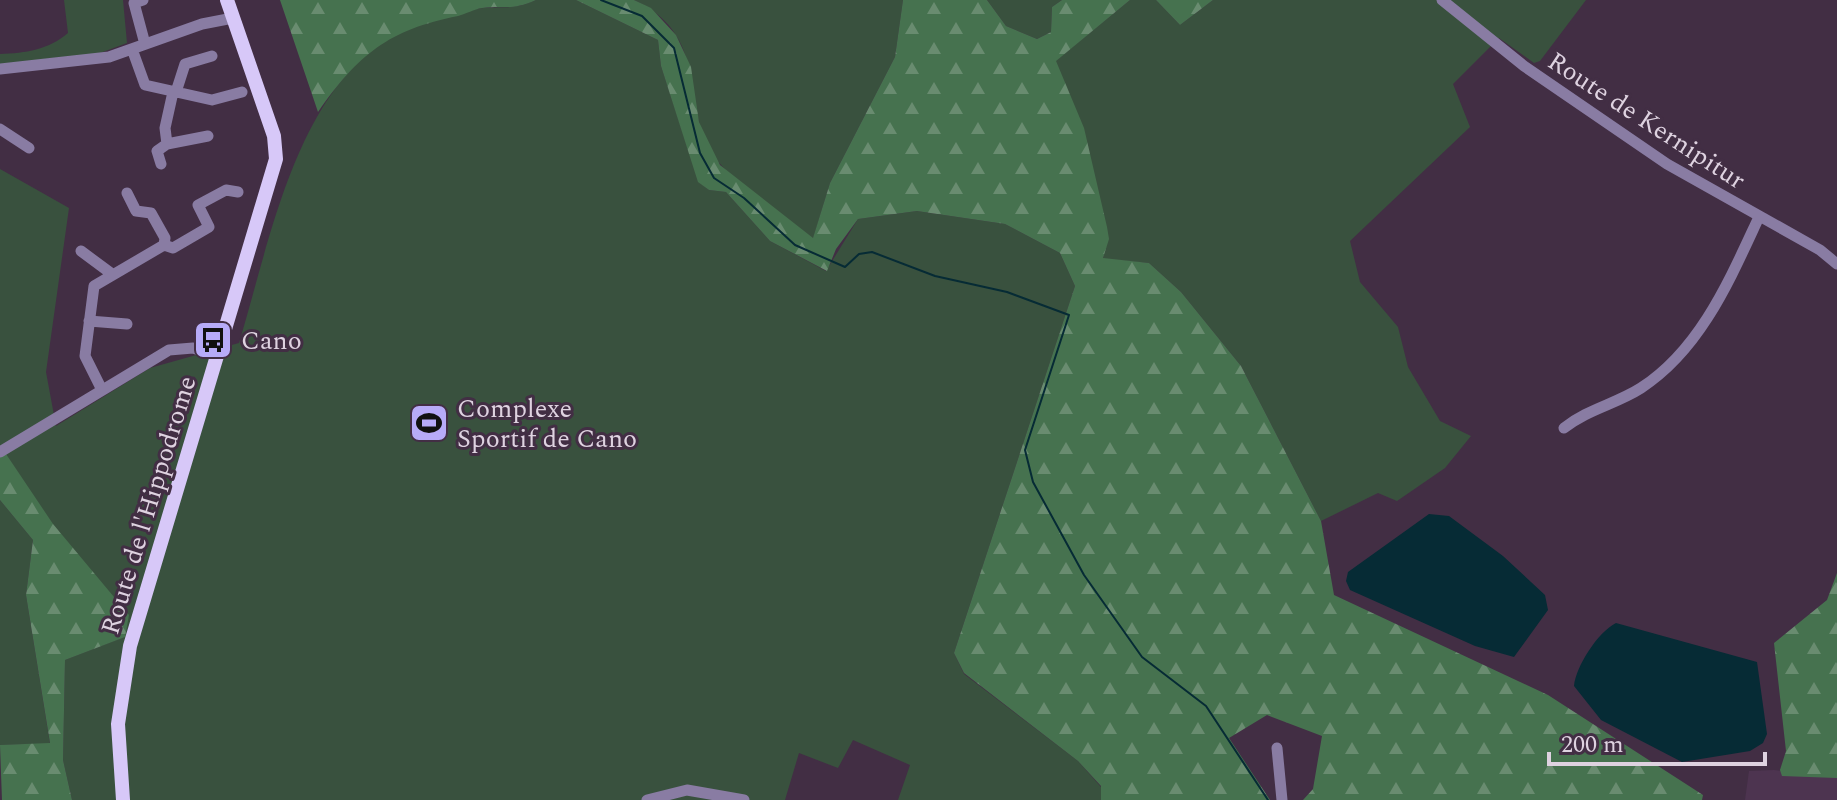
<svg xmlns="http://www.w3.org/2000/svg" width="1837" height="800" viewBox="0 0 1837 800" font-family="Spectral,serif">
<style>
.built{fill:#4d3450}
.green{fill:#39513e}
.forest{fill:url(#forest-firs)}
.water{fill:#062b35}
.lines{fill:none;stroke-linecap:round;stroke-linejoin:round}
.stream{stroke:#062b35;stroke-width:2}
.minor{stroke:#897ca3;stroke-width:11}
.major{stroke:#d7c8f8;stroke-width:14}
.labels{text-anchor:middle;stroke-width:6;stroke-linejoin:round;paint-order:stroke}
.street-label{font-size:26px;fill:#ded2e0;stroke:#422e44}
.poi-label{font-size:26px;fill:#ded2e0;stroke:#422e44;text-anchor:start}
</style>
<defs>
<pattern id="forest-firs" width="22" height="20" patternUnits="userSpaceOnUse" patternTransform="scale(2)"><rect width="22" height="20" fill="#46724f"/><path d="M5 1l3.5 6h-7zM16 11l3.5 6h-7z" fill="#698c70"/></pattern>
</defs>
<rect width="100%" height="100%" fill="#422e44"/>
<path class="built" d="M1774 770 1837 777V800H1745L1749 771Z"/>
<path class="green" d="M64 0H123L127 43 92 56 0 64V54C26 53 48 50 68 33Z
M536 0H576L658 40 661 66 699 182 709 190 726 192 770 241 826 271 858 219 917 211 1005 224 1060 253 1075 286 954 653 964 674 1078 761 1101 787V800H898L910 765 853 740 838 768 799 753 785 800H72L63 760 65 660 124 637 0 445V169L69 208 46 372 56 426 150 368 239 343C270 242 297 82 401 32 420 23 462 10 483 8 506 6 514 10 536 0Z
M634 0H903L895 57 830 183 813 239C784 216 747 194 722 166 674 114 717 39 634 0Z
M987 0H1062L1052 7 1051 32 1037 39 1006 26Z
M1130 0H1156L1180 25 1213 0H1586L1540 61 1534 63 1499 38 1453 84 1470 127 1350 241 1360 282 1398 327 1408 367 1440 421 1471 436 1445 468 1397 501 1378 493 1321 521 1241 366 1181 292 1149 263 1103 259 1104 251 1055 61Z
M0 500 33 540 26 595 50 744 0 745Z"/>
<path class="forest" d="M280 0H536C511 11 506 5 482 8 474 9 466 14 458 16 388 30 359 54 318 112Z
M576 0H634L651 8 676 35 691 67 699 122 720 165 813 238 830 183 895 57 903 0H987L1006 26 1037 39 1051 32 1052 7 1062 0H1130L1056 61 1084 128 1107 227 1109 239 1103 258 1149 263 1181 292 1241 366 1321 521 1334 595 1548 695 1703 795 1702 800H1303L1313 789 1322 736 1267 715 1229 738 1270 800H1101V786L1078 761 964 673 954 653 1075 286 1060 253 1005 224 917 211 858 219 836 249 827 271 770 241 726 192 709 190 698 182 661 66 658 40Z
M1156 0H1213L1180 25Z
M0 445 53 524 129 615 125 637 65 660 63 760 72 800H2L0 745 50 743 26 595 33 540 0 500Z
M1837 573V778L1782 776 1780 770 1786 751 1774 643 1827 600Z"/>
<path class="water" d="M1429 514 1449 516 1503 556 1545 595 1548 610 1514 657 1475 646 1350 590 1346 581 1348 572Z
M1616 623 1757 662 1767 734 1763 743 1750 751 1682 762 1601 720 1574 686C1576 666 1598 632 1616 623Z"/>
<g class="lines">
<path class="stream" d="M601 0 642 16 674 48 700 153 714 178 744 198 795 245 845 267 859 254 872 252 935 276 1007 292 1069 315 1025 450 1033 482 1084 575 1142 657 1206 706 1268 800"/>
<path class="minor" d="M143 0 134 3 145 44
M1442 0 1524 66 1667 164 1820 250 1837 264
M132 49 145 85 212 100 242 92
M0 69 109 57 202 24 233 18
M176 92 185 64 212 56
M0 129 29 148
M167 144 208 136
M161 164 157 151 167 144 165 128 173 92
M127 193 136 211 151 213 165 238 164 245
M81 251 112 274
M89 321 127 324
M102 390 85 356 94 286 164 245 173 248 209 227 198 205 226 190 238 192
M1564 428C1588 409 1616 404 1641 388 1701 349 1730 279 1759 217
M0 452 169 350 193 348 218 356
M1277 748 1282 800
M647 800 687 790 744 800"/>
<path class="major" d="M123 800 118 724 130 646 276 159 274 136 227 0"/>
</g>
<defs>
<symbol id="bus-square" viewBox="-11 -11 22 22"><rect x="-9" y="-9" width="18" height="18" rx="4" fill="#b7abf8" stroke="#422e44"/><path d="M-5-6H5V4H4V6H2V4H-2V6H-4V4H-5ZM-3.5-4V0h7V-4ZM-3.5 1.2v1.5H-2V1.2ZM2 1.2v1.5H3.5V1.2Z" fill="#111"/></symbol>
<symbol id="stadium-square" viewBox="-11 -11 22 22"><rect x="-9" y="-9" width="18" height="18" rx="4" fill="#b7abf8" stroke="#422e44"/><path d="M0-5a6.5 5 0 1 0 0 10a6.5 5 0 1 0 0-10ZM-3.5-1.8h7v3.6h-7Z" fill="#111"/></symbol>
</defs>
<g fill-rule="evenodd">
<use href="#bus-square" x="191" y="318" width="44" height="44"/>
<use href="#stadium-square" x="407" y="401" width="44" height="44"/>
</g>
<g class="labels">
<g class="street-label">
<text transform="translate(1647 120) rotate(33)" y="9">Route de Kernipitur</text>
<text transform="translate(148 505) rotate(-73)" y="9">Route de l'Hippodrome</text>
</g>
<g class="poi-label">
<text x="241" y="349">Cano</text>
<text x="457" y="417">Complexe<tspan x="457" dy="30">Sportif de Cano</tspan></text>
</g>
</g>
<path d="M1549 752v12h216v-12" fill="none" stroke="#ded2e0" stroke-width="4"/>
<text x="1561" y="752" font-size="24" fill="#ded2e0" stroke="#422e44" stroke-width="6" paint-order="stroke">200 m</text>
</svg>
